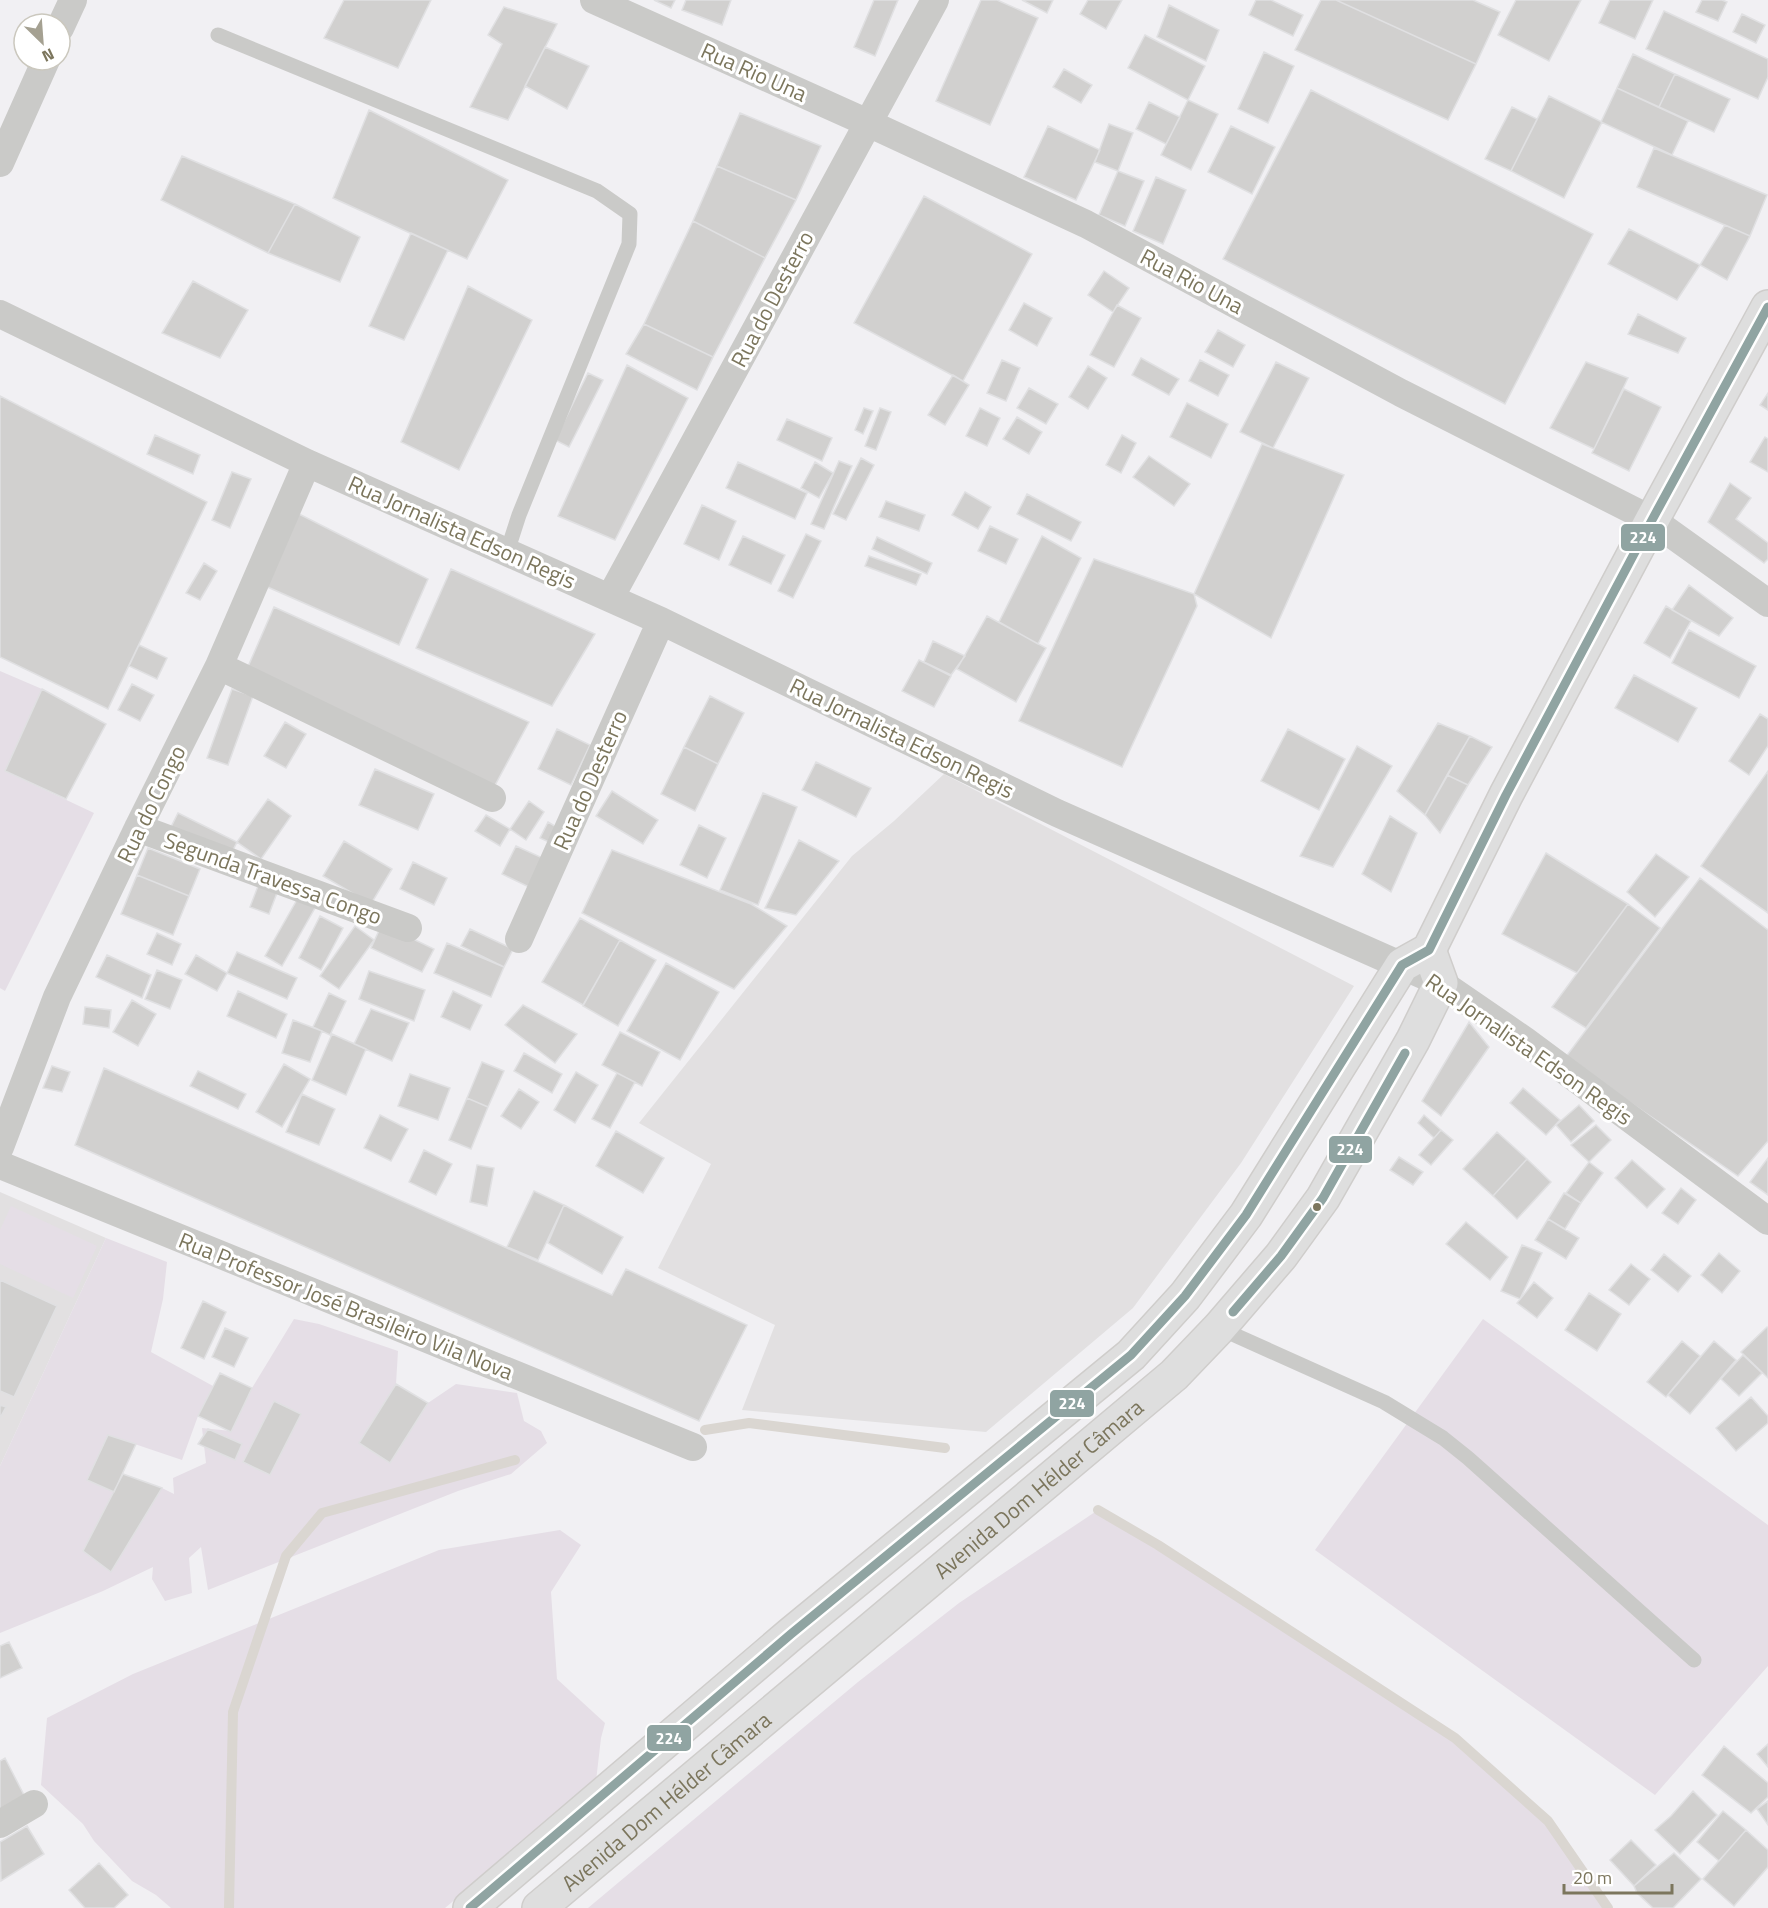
<svg xmlns="http://www.w3.org/2000/svg" width="1768" height="1908" viewBox="0 0 1768 1908" font-family="'Titillium Web',sans-serif">
<style>
.built{fill:#e2e0e1}
.green{fill:#e5dee6}
.lines{fill:none;stroke-linecap:round;stroke-linejoin:round}
.stream{stroke:#dad6d1;stroke-width:10}
.building{fill:#d1d0cf;stroke:#e0e0e2;stroke-width:1.5}
.secondary-casing{stroke:#cfcdcb;stroke-width:36}
.service{stroke:#cacac8;stroke-width:15}
.minor{stroke:#cacac8;stroke-width:28}
.secondary{stroke:#dedede;stroke-width:33}
.bus-1-casing{stroke:#fff;stroke-width:14}
.bus-1{stroke:#90a4a2;stroke-width:9}
.bus-dot{fill:#7c765d;stroke:#fff;stroke-width:2}
.labels{text-anchor:middle;stroke-width:6;stroke-linejoin:round;paint-order:stroke}
.street-label{font-size:22px;fill:#7c765d;stroke:#fff}
.line-badge{stroke:#fff;stroke-width:2}
.badge-label{font-size:16px;text-anchor:middle;font-weight:bold;fill:#fff}
</style>
<rect width="100%" height="100%" fill="#f1f0f3"/>
<path class="built" d="M944 774 1354 986 1241 1163 1133 1308 986 1432 742 1410 775 1325 658 1268 711 1164 639 1123 852 856 894 821Z
M0 1192 106 1238 0 1466Z"/>
<path class="green" d="M0 671 42 689 5 771 94 813 5 991 0 988Z
M11 1206 97 1246 73 1298 0 1264V1230Z
M106 1238 167 1262 163 1299 151 1352 213 1386 198 1416 182 1460 108 1435 87 1480 114 1492 83 1551 111 1572 162 1488 174 1494 173 1478 206 1463 202 1428 231 1431 252 1388 294 1319 319 1324 398 1351 396 1384 359 1443 390 1462 428 1403 456 1384 517 1393 524 1421 541 1431 547 1443 511 1474 458 1491 208 1590 201 1547 189 1558 192 1593 165 1601 152 1579 153 1567 103 1591 0 1633V1466Z
M1483 1319 1768 1525V1666L1655 1795 1315 1550Z
M1098 1510 1158 1545 1455 1738 1548 1821 1608 1908H588L858 1682 959 1603Z
M560 1530 581 1545 551 1592 557 1679 605 1723 601 1738 596 1781 445 1908H171L156 1895 132 1881 94 1841 83 1824 41 1785 47 1718 133 1674 439 1550Z"/>
<g class="lines">
<path class="stream" d="M705 1430 749 1423 945 1448
M1098 1510 1158 1545 1455 1738 1548 1821 1608 1908
M229 1908 233 1712 286 1556 322 1513 515 1460"/>
</g>
<path class="building" d="M344 0H431L398 68 324 38Z
M654 0H675L671 8Z
M686 0H731L722 25 682 10Z
M874 0H898L875 56 854 47Z
M981 0H997L1038 18 990 125 936 101Z
M1022 0H1053L1047 13Z
M1088 0H1122L1106 29 1080 14Z
M1256 0H1271L1303 15 1293 36 1249 15Z
M1321 0H1336L1476 64 1448 120 1295 50Z
M1336 0H1473L1500 12 1476 64Z
M1516 0H1581L1549 61 1498 35Z
M1610 0H1653L1635 39 1599 23Z
M1702 0H1722L1727 2 1718 21 1696 12Z
M1169 5 1219 30 1206 61 1157 37Z
M504 7 557 24 508 120 470 107 502 44 488 35Z
M1664 11 1768 59V77L1758 99 1646 49Z
M1742 14 1765 25 1756 43 1733 32Z
M1145 35 1205 66 1188 100 1128 68Z
M545 47 589 66 567 109 525 86Z
M1264 52 1294 66 1268 123 1238 109Z
M1633 54 1675 74 1659 107 1617 88Z
M1064 69 1092 85 1081 103 1053 87Z
M1675 74 1730 99 1714 132 1659 107Z
M1617 88 1688 121 1672 155 1601 122Z
M1311 90 1593 234 1505 404 1223 259Z
M1549 96 1602 122 1564 198 1511 171Z
M1188 100 1218 114 1191 170 1161 155Z
M1149 102 1180 117 1166 144 1136 129Z
M1512 107 1537 119 1511 171 1485 159Z
M369 110 508 180 467 259 333 198Z
M740 113 821 146 796 200 717 166Z
M1109 124 1133 133 1118 171 1095 162Z
M1048 126 1100 150 1076 200 1024 177Z
M1231 126 1275 147 1252 194 1208 172Z
M1654 148 1767 195 1750 236 1637 187Z
M182 156 295 204 268 253 161 200Z
M717 166 796 200 765 258 693 221Z
M1118 171 1144 181 1125 226 1099 215Z
M1156 177 1186 190 1163 244 1133 231Z
M924 196 1032 254 963 381 854 323Z
M295 204 360 237 340 282 268 253Z
M693 221 765 258 713 357 644 324Z
M1725 225 1750 236 1727 280 1700 265Z
M1629 229 1700 265 1677 300 1608 264Z
M411 233 448 250 404 340 369 326Z
M1104 271 1129 288 1113 312 1088 295Z
M193 281 248 310 220 358 162 333Z
M468 286 532 320 459 470 401 442Z
M1024 303 1052 318 1037 346 1009 330Z
M1117 305 1141 318 1114 367 1090 355Z
M1638 314 1686 338 1678 353 1628 334Z
M644 324 713 357 697 390 626 354Z
M1218 330 1245 345 1233 367 1205 352Z
M1141 358 1179 379 1169 395 1132 375Z
M1002 360 1020 368 1006 401 987 393Z
M1200 360 1229 375 1218 396 1189 381Z
M1276 362 1309 378 1273 448 1240 432Z
M1586 362 1628 378 1594 449 1550 428Z
M627 365 688 398 615 540 558 516Z
M1088 366 1107 378 1088 409 1069 397Z
M588 373 603 380 569 447 555 440Z
M953 375 969 385 945 425 928 415Z
M1029 388 1058 404 1046 424 1017 408Z
M1624 389 1661 407 1629 471 1592 453Z
M1768 393V410L1760 405Z
M0 396 207 502 108 709 0 657Z
M1187 403 1228 424 1211 458 1170 437Z
M864 408 873 411 863 434 855 430Z
M880 408 891 412 876 450 865 446Z
M980 408 1000 418 987 446 966 436Z
M1017 417 1042 432 1029 454 1003 439Z
M787 419 832 438 822 461 777 440Z
M155 435 200 455 193 474 147 454Z
M1122 435 1136 443 1121 473 1106 465Z
M1765 437 1768 439V472L1750 462Z
M1262 444 1344 475 1271 638 1194 594Z
M1149 456 1190 484 1174 506 1133 477Z
M861 458 874 465 846 520 833 514Z
M839 461 852 466 824 529 811 524Z
M738 462 807 493 795 519 726 488Z
M815 462 833 473 819 498 801 488Z
M232 472 251 479 230 528 212 520Z
M1730 483 1751 498 1736 519 1768 543V559L1764 563 1708 522Z
M965 492 991 507 978 529 952 515Z
M1027 494 1081 522 1071 541 1017 514Z
M886 501 925 515 919 531 879 517Z
M702 505 736 521 719 560 684 544Z
M297 513 428 579 399 645 263 585Z
M990 526 1018 539 1006 564 978 551Z
M806 534 821 541 793 598 778 591Z
M743 536 785 555 771 584 729 565Z
M1042 536 1081 558 1038 644 999 622Z
M877 537 932 563 927 574 872 549Z
M869 556 921 574 916 585 865 566Z
M1094 559 1194 594 1197 606 1122 767 1019 721Z
M204 563 217 571 200 600 186 593Z
M451 569 595 634 552 706 416 648Z
M1689 585 1733 618 1719 636 1672 610Z
M1666 606 1691 621 1670 658 1644 643Z
M274 607 529 722 493 789 247 669Z
M987 616 1046 648 1016 702 957 669Z
M1689 630 1756 666 1739 698 1672 663Z
M933 641 965 656 951 675 924 662Z
M139 645 167 658 157 679 129 666Z
M919 660 951 676 934 707 902 691Z
M1634 675 1697 708 1678 742 1615 708Z
M132 684 154 695 140 721 118 710Z
M42 689 106 724 66 799 5 771Z
M232 689 253 696 228 765 207 758Z
M710 696 744 713 718 764 684 747Z
M1760 714 1768 719V746L1749 775 1729 761Z
M285 722 306 734 286 768 264 756Z
M1438 723 1470 736 1425 815 1397 791Z
M557 729 590 745 571 785 538 769Z
M1288 729 1345 759 1319 810 1261 781Z
M1470 736 1492 747 1468 785 1447 775Z
M1357 746 1392 766 1333 867 1300 856Z
M684 747 718 764 695 811 661 794Z
M816 762 871 788 856 817 802 790Z
M375 769 434 794 418 830 359 805Z
M1768 771V913L1701 866Z
M1447 775 1468 785 1440 833 1425 815Z
M612 791 658 820 643 844 596 816Z
M763 793 797 807 758 905 720 890Z
M268 799 291 816 261 859 237 842Z
M529 801 544 812 526 840 510 829Z
M178 813 237 842 230 856 171 827Z
M486 815 510 829 500 846 475 831Z
M1390 816 1417 833 1391 892 1362 874Z
M548 822 560 829 553 844 540 838Z
M699 825 726 838 707 878 680 865Z
M799 840 839 861 796 915 765 908Z
M344 841 392 869 371 904 323 876Z
M516 846 547 860 533 889 502 874Z
M148 848 200 869 189 896 137 875Z
M612 850 751 904 787 926 734 989 582 913Z
M1546 853 1628 904 1577 973 1502 934Z
M1656 854 1689 877 1655 917 1627 892Z
M413 862 447 878 434 905 400 889Z
M137 875 189 896 173 935 121 914Z
M1700 878 1768 930V1141L1738 1176 1565 1058Z
M258 886 277 893 269 914 250 907Z
M298 898 315 908 282 966 265 956Z
M1628 904 1660 928 1586 1028 1552 1007Z
M320 916 343 928 321 970 299 958Z
M580 918 620 940 583 1005 542 982Z
M382 924 434 949 422 972 371 948Z
M355 926 374 940 339 989 320 976Z
M470 929 513 949 504 967 461 946Z
M157 933 181 944 172 965 147 954Z
M620 940 656 960 618 1026 583 1006Z
M447 943 504 967 491 997 434 973Z
M237 952 297 978 287 999 227 973Z
M107 955 151 975 142 998 96 977Z
M196 955 227 973 217 991 185 974Z
M666 963 719 992 680 1060 627 1031Z
M157 970 182 980 170 1009 145 999Z
M369 971 425 990 414 1021 359 999Z
M238 991 287 1014 276 1038 227 1016Z
M453 991 482 1005 470 1030 441 1017Z
M329 993 346 1001 330 1035 313 1027Z
M132 1000 156 1014 138 1046 113 1032Z
M523 1005 577 1034 555 1063 505 1025Z
M85 1007 111 1010 109 1028 83 1024Z
M371 1009 409 1023 392 1061 354 1044Z
M293 1020 322 1031 310 1062 282 1053Z
M1469 1022 1489 1047 1441 1116 1422 1101Z
M620 1032 660 1052 642 1086 602 1065Z
M332 1034 366 1049 346 1095 312 1080Z
M524 1053 562 1074 552 1093 514 1071Z
M482 1062 504 1071 488 1107 467 1098Z
M284 1064 310 1079 282 1127 256 1112Z
M52 1066 70 1072 62 1092 43 1088Z
M104 1068 612 1295 626 1269 747 1325 699 1421 75 1145Z
M198 1071 246 1094 238 1109 190 1086Z
M576 1072 598 1085 575 1123 554 1110Z
M617 1073 635 1082 610 1128 592 1119Z
M410 1074 450 1088 438 1120 398 1106Z
M1523 1088 1560 1120 1546 1135 1510 1103Z
M519 1089 539 1102 521 1129 501 1116Z
M302 1094 335 1109 319 1145 286 1132Z
M467 1098 488 1107 471 1149 449 1140Z
M1579 1105 1594 1121 1571 1142 1556 1125Z
M380 1115 408 1129 391 1161 364 1148Z
M1424 1115 1441 1130 1434 1138 1418 1123Z
M1596 1125 1611 1140 1589 1162 1571 1145Z
M1441 1130 1453 1140 1431 1165 1419 1155Z
M616 1131 664 1158 643 1193 596 1166Z
M1497 1132 1527 1159 1493 1196 1463 1169Z
M424 1150 452 1164 436 1195 409 1182Z
M1399 1157 1423 1172 1413 1185 1390 1170Z
M1768 1158V1195L1750 1182Z
M1527 1159 1551 1182 1517 1219 1493 1196Z
M1632 1160 1665 1189 1647 1208 1615 1178Z
M1589 1162 1603 1173 1581 1203 1566 1193Z
M477 1165 494 1168 487 1206 470 1202Z
M1681 1188 1696 1200 1678 1224 1662 1213Z
M534 1191 564 1205 538 1260 507 1247Z
M1564 1193 1581 1203 1565 1229 1548 1219Z
M564 1205 623 1237 602 1274 548 1243Z
M1548 1219 1579 1238 1566 1259 1535 1240Z
M1466 1222 1508 1257 1490 1280 1446 1244Z
M1522 1245 1542 1253 1520 1299 1501 1291Z
M1719 1253 1740 1271 1722 1293 1701 1275Z
M1664 1254 1691 1276 1678 1292 1651 1270Z
M1631 1264 1650 1279 1629 1305 1609 1290Z
M0 1280 57 1306 14 1397 0 1391Z
M1534 1282 1553 1298 1537 1318 1517 1303Z
M1589 1293 1621 1314 1597 1351 1565 1330Z
M203 1301 226 1312 204 1359 181 1348Z
M1767 1327 1768 1328V1378L1741 1352Z
M225 1328 248 1338 234 1367 212 1357Z
M1682 1341 1700 1356 1666 1397 1647 1382Z
M1714 1341 1736 1360 1690 1414 1668 1395Z
M1743 1355 1762 1373 1739 1396 1721 1379Z
M220 1373 252 1388 231 1432 198 1416Z
M396 1384 428 1403 390 1463 359 1443Z
M1751 1397 1768 1416V1423L1736 1451 1716 1428Z
M274 1401 301 1414 270 1475 243 1462Z
M0 1405 6 1407 0 1418Z
M208 1429 242 1444 235 1460 198 1444Z
M108 1435 136 1444 114 1492 87 1480Z
M123 1474 162 1488 111 1572 83 1551Z
M9 1642 22 1668 0 1678V1646Z
M1768 1744V1767L1757 1754Z
M1724 1746 1768 1783V1797L1751 1813 1702 1775Z
M5 1758 26 1799 0 1812V1761Z
M1693 1791 1717 1815 1680 1854 1655 1830 1671 1816Z
M1768 1801V1825L1757 1809Z
M1723 1811 1746 1830 1719 1861 1697 1842Z
M27 1826 44 1854 1 1881 0 1842Z
M1746 1830 1768 1850V1867L1734 1906 1703 1879Z
M1631 1840 1656 1865 1634 1886 1610 1860Z
M1674 1853 1701 1879 1673 1908H1653L1637 1893 1634 1886Z
M99 1863 128 1895 114 1908H85L69 1890Z"/>
<g class="lines">
<defs>
<g id="secondary">
<path d="M470 1908 791 1634 1131 1355 1185 1296 1246 1215 1402 965 1429 950 1506 795 1652 520 1768 307"/>
<path id="s1" d="M539 1908 1174 1375 1219 1328 1281 1256 1323 1198 1413 1040 1441 983 1429 950"/>
</g>
</defs>
<use href="#secondary" class="secondary-casing"/>
<path class="service" d="M218 35 597 191 630 214 629 244 519 515 507 552
M1219 1328 1384 1402 1443 1438 1468 1458 1694 1660"/>
<path class="minor" d="M594 0 868 123 1086 224 1401 393 1652 520 1768 603
M60 28 73 0
M0 163 46 60
M0 314 307 463 661 621 1057 813 1441 983 1524 1040 1768 1221
M610 598 935 0
M219 666 492 798
M138 828 408 928
M519 939 661 621
M0 1147 57 997 138 828 219 666 307 463
M0 1165 693 1447
M0 1824 34 1804"/>
<use href="#secondary" class="secondary"/>
<defs>
<path id="bus-1" d="M1233 1312 1281 1256 1323 1198 1405 1053
M470 1908 791 1634 1131 1355 1185 1296 1246 1215 1402 965 1429 950 1506 795 1652 520 1768 307"/>
</defs>
<use href="#bus-1" class="bus-1-casing"/>
<use href="#bus-1" class="bus-1"/>
</g>
<circle class="bus-dot" cx="1317" cy="1207" r="5"/>
<g class="labels">
<g class="street-label">
<text transform="translate(754 72) rotate(24)" y="8">Rua Rio Una</text>
<text transform="translate(1192 281) rotate(28)" y="8">Rua Rio Una</text>
<text transform="translate(772 299) rotate(-62)" y="8">Rua do Desterro</text>
<text transform="translate(462 532) rotate(24)" y="8">Rua Jornalista Edson Regis</text>
<text transform="translate(902 738) rotate(26)" y="8">Rua Jornalista Edson Regis</text>
<text transform="translate(590 780) rotate(-66)" y="8">Rua do Desterro</text>
<text transform="translate(151 804) rotate(-64)" y="8">Rua do Congo</text>
<text transform="translate(273 878) rotate(20)" y="8">Segunda Travessa Congo</text>
<text transform="translate(1529 1049) rotate(35)" y="8">Rua Jornalista Edson Regis</text>
<text transform="translate(346 1306) rotate(22)" y="8">Rua Professor José Brasileiro Vila Nova</text>
<text dy="8" stroke="none"><textPath href="#s1" startOffset="652">Avenida Dom Hélder Câmara</textPath></text>
<text dy="8" stroke="none"><textPath href="#s1" startOffset="166">Avenida Dom Hélder Câmara</textPath></text>
</g>
</g>
<g class="line-badge">
<rect x="1620" y="523" width="46" height="29" rx="6" fill="#90a4a2"/>
<rect x="1328" y="1135" width="45" height="29" rx="6" fill="#90a4a2"/>
<rect x="1049" y="1389" width="46" height="29" rx="6" fill="#90a4a2"/>
<rect x="646" y="1724" width="46" height="28" rx="6" fill="#90a4a2"/>
</g>
<g class="badge-label">
<text x="1643" y="543">224</text>
<text x="1350" y="1155">224</text>
<text x="1072" y="1409">224</text>
<text x="669" y="1744">224</text>
</g>
<g transform="translate(42 42) rotate(155)"><circle r="28" fill="#ffffff" stroke="#cbc8be" stroke-width="1.5"/>
<path d="M0-4.5L10 22L0 15L-10 22Z" fill="#a5a192"/>
<text y="-9" font-size="16" font-weight="bold" text-anchor="middle" fill="#7c765d">N</text>
</g>
<path d="M1564 1884v9h108v-9" fill="none" stroke="#7c765d" stroke-width="3"/>
<text x="1573" y="1884" font-size="18" fill="#7c765d" stroke="#ffffff" stroke-width="4.5" paint-order="stroke">20 m</text>
</svg>
